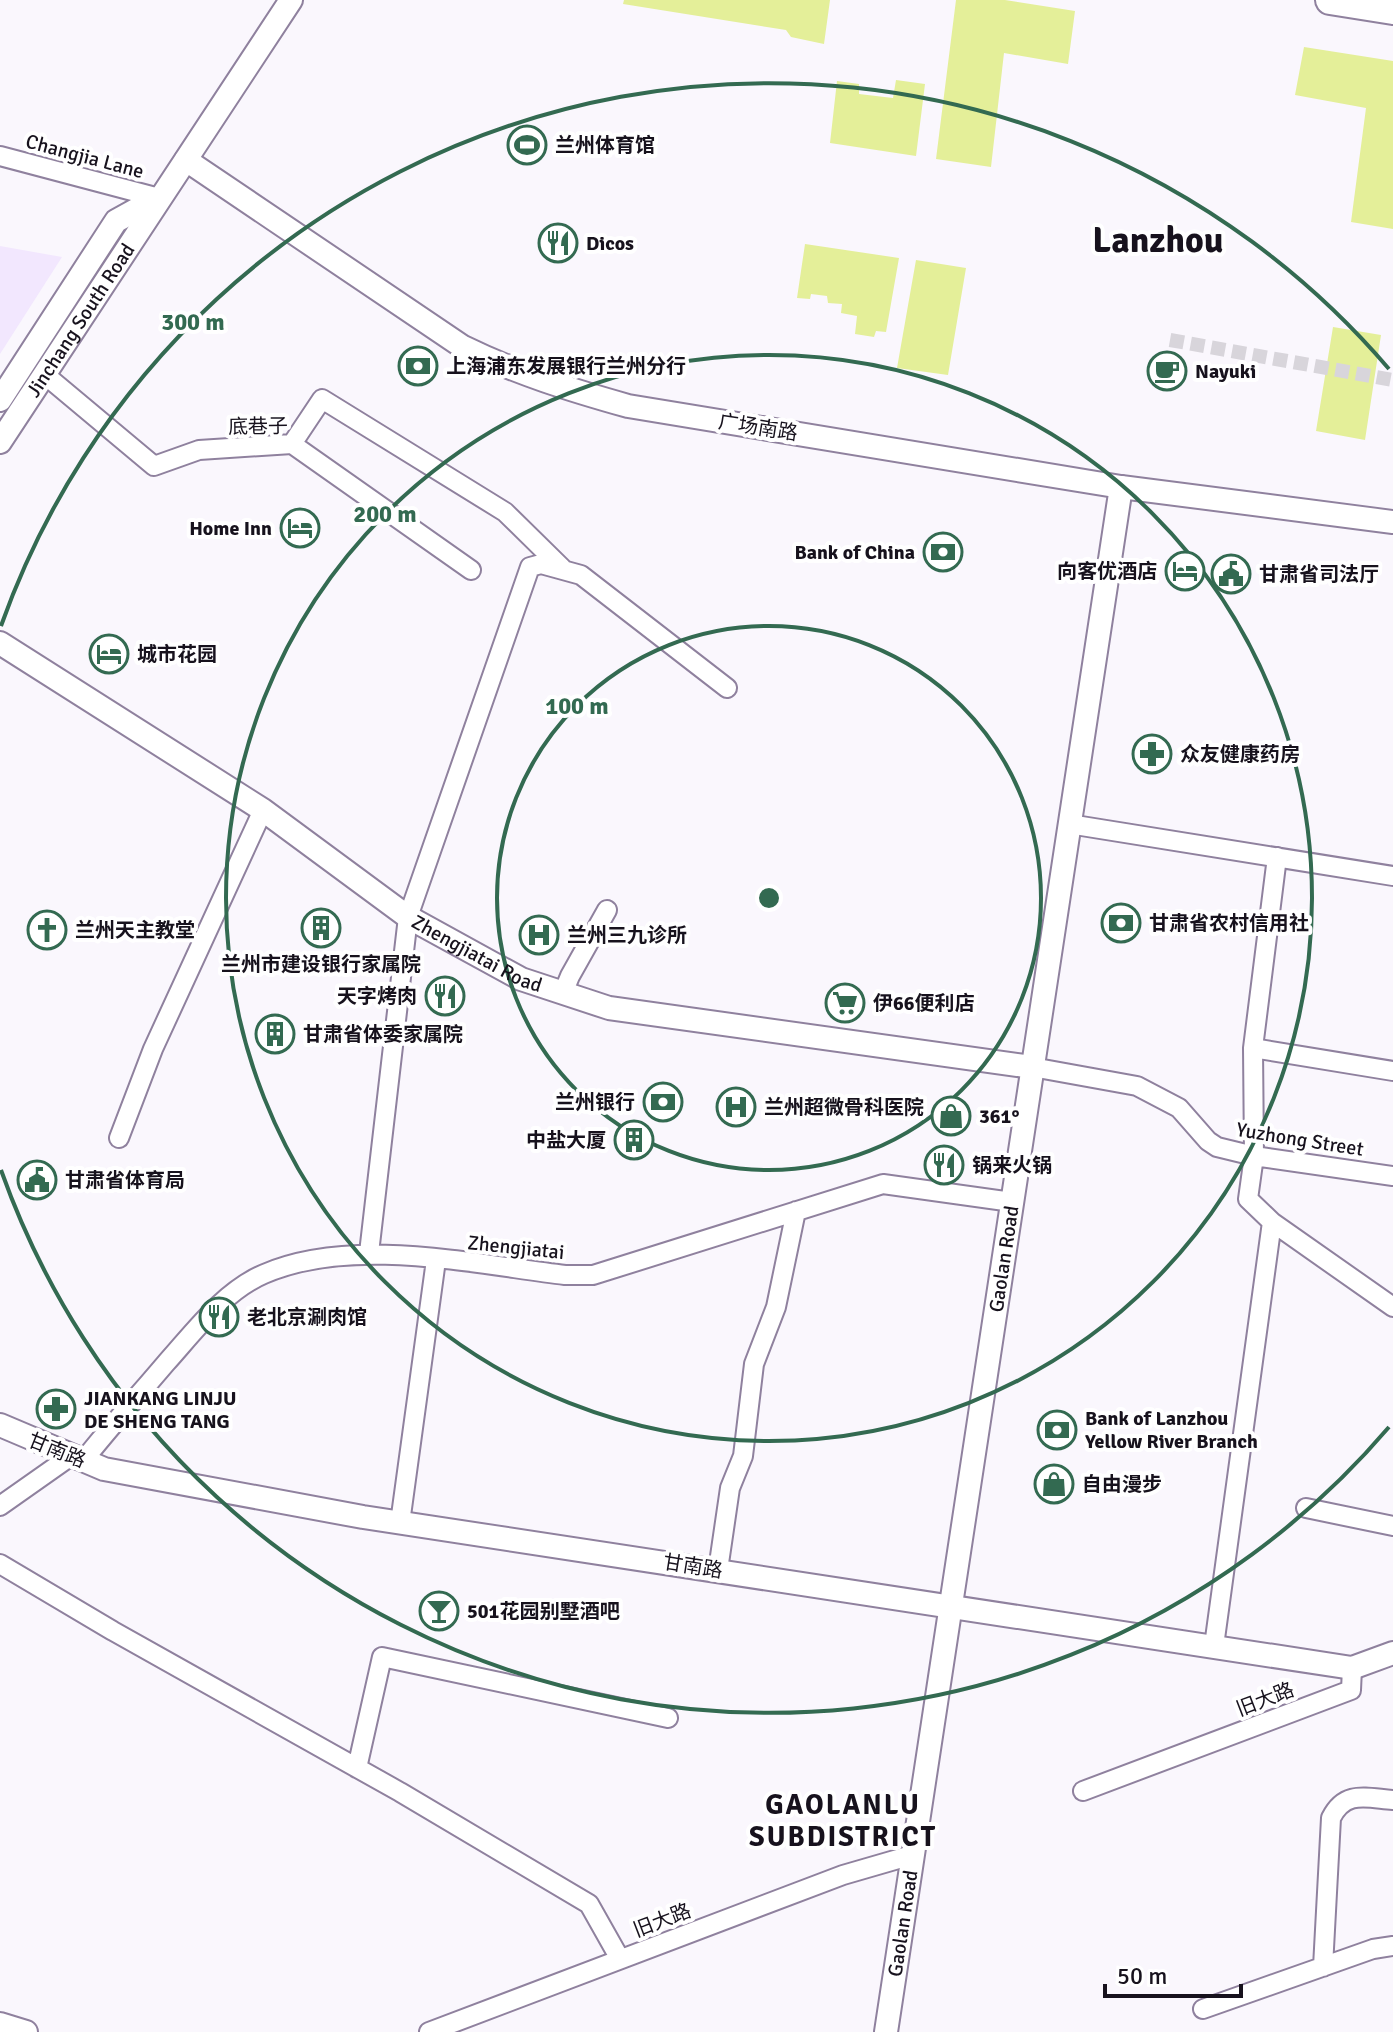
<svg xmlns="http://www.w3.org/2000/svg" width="1393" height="2032" viewBox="0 0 1393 2032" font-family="Signika,'Noto Sans SC',sans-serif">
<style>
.built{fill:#f2e7fe}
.green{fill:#e4ef99}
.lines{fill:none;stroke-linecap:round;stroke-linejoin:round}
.pedestrian-tunnel{stroke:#d8d5db;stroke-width:14;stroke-dasharray:14 7;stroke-linecap:butt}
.minor-casing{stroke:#8f819e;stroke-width:22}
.tertiary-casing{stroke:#8f819e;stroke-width:26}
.primary-casing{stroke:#8f819e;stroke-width:32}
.minor{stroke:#fff;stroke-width:18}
.tertiary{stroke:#fff;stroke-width:22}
.primary{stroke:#fff;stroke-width:28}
.ring{fill:none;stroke:#336a51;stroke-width:4}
.labels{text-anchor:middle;stroke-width:8;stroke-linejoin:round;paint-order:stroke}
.poi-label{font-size:20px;font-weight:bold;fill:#17121d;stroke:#fff;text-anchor:start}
.street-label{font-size:20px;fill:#17121d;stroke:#fff}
.district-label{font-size:28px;font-weight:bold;letter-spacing:2px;fill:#17121d;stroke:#fff}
.town-label{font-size:36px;font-weight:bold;fill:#17121d;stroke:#fff}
.centre{fill:#336a51;stroke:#fff;stroke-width:4}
.ring-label{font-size:24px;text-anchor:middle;font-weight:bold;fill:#336a51;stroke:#fff;stroke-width:8;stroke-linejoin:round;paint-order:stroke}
</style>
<rect width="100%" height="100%" fill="#faf7fd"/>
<path class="built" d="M0 246 62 257 0 354Z"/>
<path class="green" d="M624 0H830L824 44 791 37 786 30 623 4Z
M956 0H1005L1075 11 1068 64 1004 53 991 167 936 159Z
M1304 47 1393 61V229L1351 222 1366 108 1295 95Z
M896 80 925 84 916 156 830 143 837 81 859 84V94L893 98Z
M805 244 899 258 886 332 876 331 874 337 855 334 857 316 841 313 842 304 828 303 827 296 811 294 810 299 797 298Z
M916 260 966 268 948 375 897 368Z
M1333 327 1381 335 1365 440 1316 431Z"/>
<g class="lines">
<path class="pedestrian-tunnel" d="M1170 340 1393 380"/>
<defs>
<path id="minor" d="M0 156 159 198
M44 374 154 466 199 450 292 444 471 570
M292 444 322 399 505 512 562 568
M1069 824 1393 876
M563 993 570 976 607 910
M1253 1048 1393 1071
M1032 1067 1137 1086 1179 1108 1208 1141 1217 1147 1254 1156 1393 1176
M119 1138 153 1049 263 810
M1272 1222 1393 1307
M369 1253 408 917 530 567 541 564 581 575 727 688
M83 1461C110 1427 138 1396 166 1363 194 1332 224 1291 264 1274 351 1236 473 1264 565 1275H593L883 1184 1012 1202
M0 1506 71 1456
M1306 1508 1393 1526
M400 1523 436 1260
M0 1564 113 1631 400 1792 589 1904 620 1959
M718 1570 730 1488 743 1456 754 1364 776 1307 796 1211
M1214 1646 1272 1222 1248 1199 1254 1156 1253 1048 1277 857
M357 1768 382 1657 668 1718
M1083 1791 1351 1690 1352 1668
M1323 1967 1331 1818C1345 1790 1366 1798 1393 1800
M1203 2009 1373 1949 1393 1946
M429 2032 843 1875 912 1855"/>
<g id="tertiary">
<path d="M186 160 463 347C516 373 571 390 628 406L1121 487 1393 522"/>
<path d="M0 400 116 221 154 200"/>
<path id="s1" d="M0 442 291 0"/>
<path id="s2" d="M0 643 263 810 408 917 521 979 609 1008 1032 1067"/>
<path d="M0 1425 104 1469 363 1517 1352 1668 1393 1653"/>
<path d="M0 2024 26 2032"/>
<path id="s3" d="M886 2032 1121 487"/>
</g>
<path id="primary" d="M1330 0 1393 10"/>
</defs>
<use href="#minor" class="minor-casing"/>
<use href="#tertiary" class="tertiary-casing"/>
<use href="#primary" class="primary-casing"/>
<use href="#minor" class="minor"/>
<use href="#tertiary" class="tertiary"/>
<use href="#primary" class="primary"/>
</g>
<g class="ring">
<circle cx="769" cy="898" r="272"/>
<circle cx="769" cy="898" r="543"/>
<path d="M1389 1427A815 815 0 0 1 1 1170M1 626A815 815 0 0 1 1389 369"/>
</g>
<defs>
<symbol id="stadium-ring" viewBox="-11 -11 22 22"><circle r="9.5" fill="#fff" stroke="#336a51" stroke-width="1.5"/><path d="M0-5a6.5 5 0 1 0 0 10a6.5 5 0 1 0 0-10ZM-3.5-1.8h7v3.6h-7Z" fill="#336a51"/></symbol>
<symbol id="restaurant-ring" viewBox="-11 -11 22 22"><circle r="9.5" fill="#fff" stroke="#336a51" stroke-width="1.5"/><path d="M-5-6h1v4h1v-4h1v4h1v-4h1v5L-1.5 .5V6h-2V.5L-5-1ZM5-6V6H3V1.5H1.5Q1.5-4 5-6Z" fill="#336a51"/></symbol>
<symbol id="bank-ring" viewBox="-11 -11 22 22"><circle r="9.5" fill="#fff" stroke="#336a51" stroke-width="1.5"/><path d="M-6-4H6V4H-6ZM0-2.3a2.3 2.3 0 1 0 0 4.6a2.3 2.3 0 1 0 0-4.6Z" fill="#336a51"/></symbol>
<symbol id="cafe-ring" viewBox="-11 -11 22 22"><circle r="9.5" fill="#fff" stroke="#336a51" stroke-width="1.5"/><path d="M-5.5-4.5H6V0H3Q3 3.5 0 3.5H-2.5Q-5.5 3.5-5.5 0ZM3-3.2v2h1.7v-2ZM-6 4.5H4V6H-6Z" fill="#336a51"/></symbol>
<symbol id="hotel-ring" viewBox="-11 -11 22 22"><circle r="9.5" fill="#fff" stroke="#336a51" stroke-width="1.5"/><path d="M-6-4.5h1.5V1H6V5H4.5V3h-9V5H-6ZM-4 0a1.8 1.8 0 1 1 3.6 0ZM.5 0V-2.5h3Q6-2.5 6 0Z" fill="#336a51"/></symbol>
<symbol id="civic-ring" viewBox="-11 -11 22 22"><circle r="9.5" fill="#fff" stroke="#336a51" stroke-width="1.5"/><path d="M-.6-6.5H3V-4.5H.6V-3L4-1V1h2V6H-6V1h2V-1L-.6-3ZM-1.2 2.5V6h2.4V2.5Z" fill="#336a51"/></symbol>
<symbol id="pharmacy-ring" viewBox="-11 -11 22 22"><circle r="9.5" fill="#fff" stroke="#336a51" stroke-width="1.5"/><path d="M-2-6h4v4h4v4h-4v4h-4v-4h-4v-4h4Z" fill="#336a51"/></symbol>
<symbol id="building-ring" viewBox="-11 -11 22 22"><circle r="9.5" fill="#fff" stroke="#336a51" stroke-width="1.5"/><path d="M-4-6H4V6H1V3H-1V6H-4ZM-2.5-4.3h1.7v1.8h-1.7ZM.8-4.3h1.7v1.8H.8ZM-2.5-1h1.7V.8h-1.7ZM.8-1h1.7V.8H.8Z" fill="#336a51"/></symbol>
<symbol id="church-ring" viewBox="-11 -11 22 22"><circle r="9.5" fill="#fff" stroke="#336a51" stroke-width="1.5"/><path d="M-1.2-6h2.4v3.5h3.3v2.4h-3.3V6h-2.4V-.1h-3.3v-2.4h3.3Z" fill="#336a51"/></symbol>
<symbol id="hospital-ring" viewBox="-11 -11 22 22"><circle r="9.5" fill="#fff" stroke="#336a51" stroke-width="1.5"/><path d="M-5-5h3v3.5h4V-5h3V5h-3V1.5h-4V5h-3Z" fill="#336a51"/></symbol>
<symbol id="supermarket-ring" viewBox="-11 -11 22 22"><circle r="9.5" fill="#fff" stroke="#336a51" stroke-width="1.5"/><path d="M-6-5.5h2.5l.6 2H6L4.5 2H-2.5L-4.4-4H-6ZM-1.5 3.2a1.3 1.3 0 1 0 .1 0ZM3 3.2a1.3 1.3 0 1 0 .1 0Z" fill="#336a51"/></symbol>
<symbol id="shop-ring" viewBox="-11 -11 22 22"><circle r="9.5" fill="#fff" stroke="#336a51" stroke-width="1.5"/><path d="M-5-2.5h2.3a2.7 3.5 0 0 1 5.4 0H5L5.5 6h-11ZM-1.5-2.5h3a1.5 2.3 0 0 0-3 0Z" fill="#336a51"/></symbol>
<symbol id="bar-ring" viewBox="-11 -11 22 22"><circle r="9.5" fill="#fff" stroke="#336a51" stroke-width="1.5"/><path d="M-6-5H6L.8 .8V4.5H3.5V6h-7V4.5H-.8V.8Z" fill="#336a51"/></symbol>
</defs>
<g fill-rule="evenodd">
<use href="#stadium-ring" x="505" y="123" width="44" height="44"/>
<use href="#restaurant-ring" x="536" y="221" width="44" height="44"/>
<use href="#bank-ring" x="396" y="344" width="44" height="44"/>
<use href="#cafe-ring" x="1145" y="349" width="44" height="44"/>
<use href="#hotel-ring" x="278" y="506" width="44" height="44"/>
<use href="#bank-ring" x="921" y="530" width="44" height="44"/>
<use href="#hotel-ring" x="1163" y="549" width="44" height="44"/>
<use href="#civic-ring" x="1209" y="552" width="44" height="44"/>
<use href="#hotel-ring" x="87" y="632" width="44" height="44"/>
<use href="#pharmacy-ring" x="1130" y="732" width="44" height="44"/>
<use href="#bank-ring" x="1099" y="901" width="44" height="44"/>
<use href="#building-ring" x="299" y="906" width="44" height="44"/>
<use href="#church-ring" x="25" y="908" width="44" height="44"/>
<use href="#hospital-ring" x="517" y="913" width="44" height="44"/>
<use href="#restaurant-ring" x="423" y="974" width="44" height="44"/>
<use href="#supermarket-ring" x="823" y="981" width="44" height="44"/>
<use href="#building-ring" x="253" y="1012" width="44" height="44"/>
<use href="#bank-ring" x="641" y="1080" width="44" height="44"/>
<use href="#hospital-ring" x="714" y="1085" width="44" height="44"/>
<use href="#shop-ring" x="929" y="1094" width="44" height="44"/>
<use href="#building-ring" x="612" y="1118" width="44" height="44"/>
<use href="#restaurant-ring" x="922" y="1143" width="44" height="44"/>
<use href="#civic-ring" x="15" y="1158" width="44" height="44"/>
<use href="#restaurant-ring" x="197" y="1295" width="44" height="44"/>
<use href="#pharmacy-ring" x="34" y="1387" width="44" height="44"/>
<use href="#bank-ring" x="1035" y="1408" width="44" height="44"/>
<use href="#shop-ring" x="1032" y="1462" width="44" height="44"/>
<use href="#bar-ring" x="417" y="1589" width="44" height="44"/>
</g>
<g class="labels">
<g class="poi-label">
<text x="555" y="152">兰州体育馆</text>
<text x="586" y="250">Dicos</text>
<text x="446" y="373">上海浦东发展银行兰州分行</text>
<text x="1195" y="378">Nayuki</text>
<text x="272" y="535" text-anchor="end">Home Inn</text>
<text x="915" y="559" text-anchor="end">Bank of China</text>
<text x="1157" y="578" text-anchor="end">向客优酒店</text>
<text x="1259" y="581">甘肃省司法厅</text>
<text x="137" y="661">城市花园</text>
<text x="1180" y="761">众友健康药房</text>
<text x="1149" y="930">甘肃省农村信用社</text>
<text x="75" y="937">兰州天主教堂</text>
<text x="567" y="942">兰州三九诊所</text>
<text x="321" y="971" text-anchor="middle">兰州市建设银行家属院</text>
<text x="417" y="1003" text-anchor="end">天字烤肉</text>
<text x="873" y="1010">伊66便利店</text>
<text x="303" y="1041">甘肃省体委家属院</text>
<text x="635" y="1109" text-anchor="end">兰州银行</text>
<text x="764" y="1114">兰州超微骨科医院</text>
<text x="979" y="1123">361°</text>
<text x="606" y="1147" text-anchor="end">中盐大厦</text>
<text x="972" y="1172">锅来火锅</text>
<text x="65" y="1187">甘肃省体育局</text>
<text x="247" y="1324">老北京涮肉馆</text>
<text x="84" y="1405">JIANKANG LINJU<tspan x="84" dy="23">DE SHENG TANG</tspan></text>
<text x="1085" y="1425">Bank of Lanzhou<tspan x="1085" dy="23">Yellow River Branch</tspan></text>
<text x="1082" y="1491">自由漫步</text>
<text x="467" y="1618">501花园别墅酒吧</text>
</g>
<g class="street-label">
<text transform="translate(85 156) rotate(15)" y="7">Changjia Lane</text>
<text dy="7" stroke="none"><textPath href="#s1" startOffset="146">Jinchang South Road</textPath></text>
<text transform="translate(258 426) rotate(-1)" y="7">底巷子</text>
<text transform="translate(758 427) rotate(9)" y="7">广场南路</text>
<text dy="7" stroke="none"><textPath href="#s2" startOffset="570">Zhengjiatai Road</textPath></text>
<text transform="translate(1300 1139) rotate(9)" y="7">Yuzhong Street</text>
<text transform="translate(516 1247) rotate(6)" y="7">Zhengjiatai</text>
<text dy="7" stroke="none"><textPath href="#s3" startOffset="782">Gaolan Road</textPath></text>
<text transform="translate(57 1450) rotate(22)" y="7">甘南路</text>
<text transform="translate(693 1566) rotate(9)" y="7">甘南路</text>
<text transform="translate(1265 1699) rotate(-21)" y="7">旧大路</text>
<text transform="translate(662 1920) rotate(-21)" y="7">旧大路</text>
<text dy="7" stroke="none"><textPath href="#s3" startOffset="110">Gaolan Road</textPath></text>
</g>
<g class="district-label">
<text x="843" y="1814">GAOLANLU<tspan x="843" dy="32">SUBDISTRICT</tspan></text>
</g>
<g class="town-label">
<text x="1158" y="252">Lanzhou</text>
</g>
</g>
<circle cx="769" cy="898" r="12" class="centre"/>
<g class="ring-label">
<text x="193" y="330">300 m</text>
<text x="385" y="522">200 m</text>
<text x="577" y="714">100 m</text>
</g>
<path d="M1105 1984v12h136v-12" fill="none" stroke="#17121d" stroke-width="4"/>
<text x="1117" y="1984" font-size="24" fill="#17121d" stroke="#ffffff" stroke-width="6" paint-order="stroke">50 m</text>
</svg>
